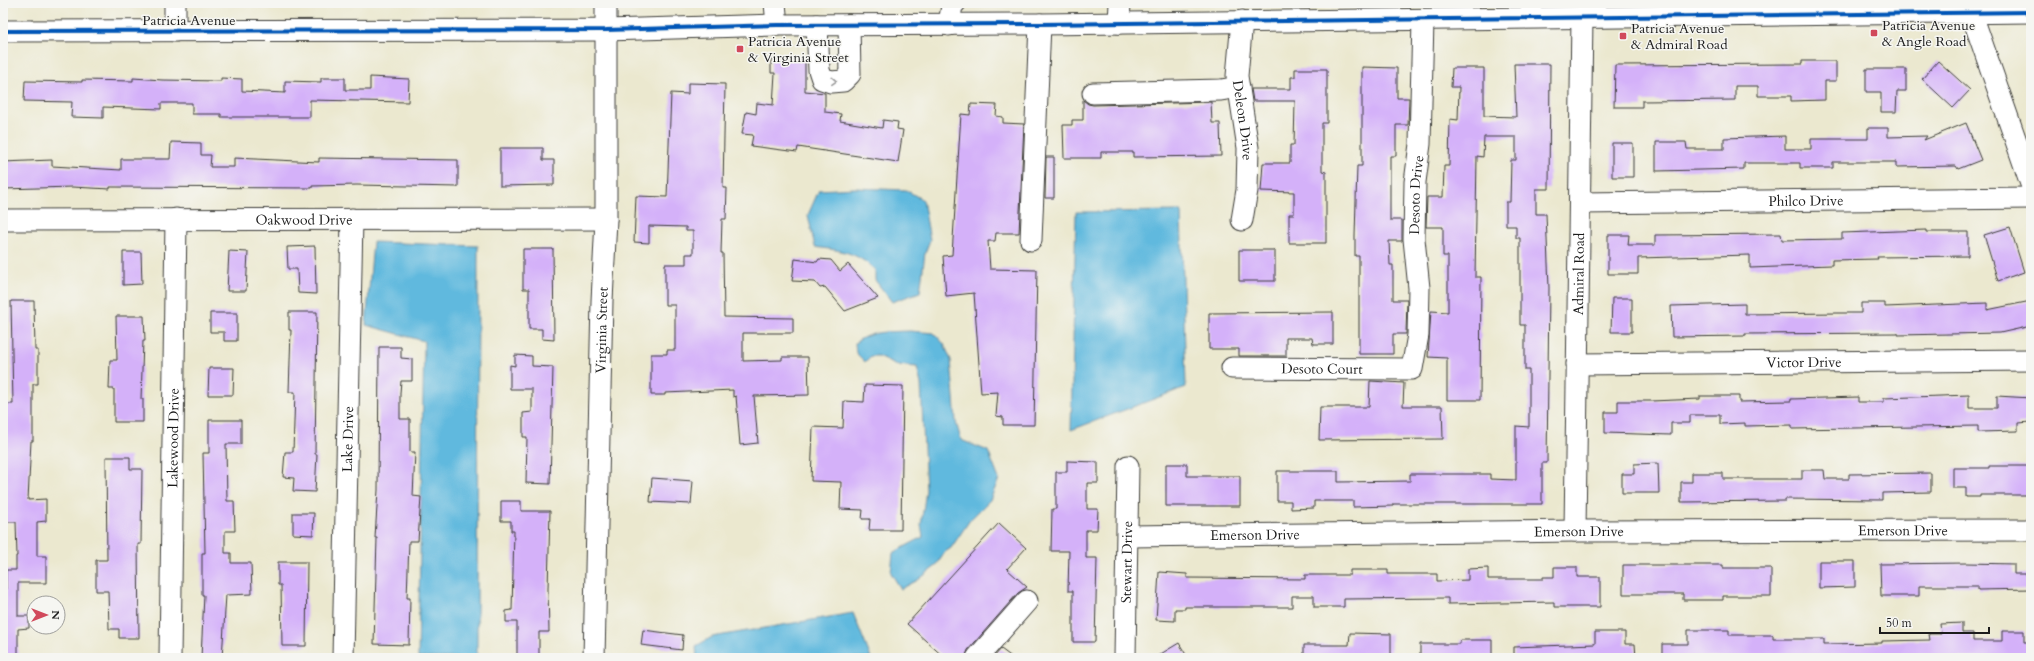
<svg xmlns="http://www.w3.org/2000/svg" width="2034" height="661" viewBox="0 0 2034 661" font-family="Cardo,serif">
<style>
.built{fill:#e5d3f1}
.water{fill:#61b9de;stroke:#3e6a7d}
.building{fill:#d4b1f9}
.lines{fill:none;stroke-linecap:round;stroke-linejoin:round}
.minor-casing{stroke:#3b3b37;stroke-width:23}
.minor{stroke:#fff;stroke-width:21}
.cycleway-casing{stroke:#f6f6f2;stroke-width:6}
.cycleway{stroke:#0057b8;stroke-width:4}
.oneway{stroke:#999}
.poi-dot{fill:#d1495b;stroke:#f6f6f2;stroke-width:1.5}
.labels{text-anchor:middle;stroke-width:3;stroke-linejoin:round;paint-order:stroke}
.street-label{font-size:14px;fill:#1c1c1c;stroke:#f6f6f2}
.poi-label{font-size:14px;fill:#1c1c1c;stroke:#f6f6f2;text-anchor:start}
</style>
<rect width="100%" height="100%" fill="#f6f6f2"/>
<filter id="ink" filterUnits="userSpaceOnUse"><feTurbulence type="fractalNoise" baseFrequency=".025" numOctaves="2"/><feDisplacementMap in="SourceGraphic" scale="8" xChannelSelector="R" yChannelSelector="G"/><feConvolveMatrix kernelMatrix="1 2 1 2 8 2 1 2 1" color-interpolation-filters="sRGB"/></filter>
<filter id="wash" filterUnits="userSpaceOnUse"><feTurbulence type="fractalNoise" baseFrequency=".012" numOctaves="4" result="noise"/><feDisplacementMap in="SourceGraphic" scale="16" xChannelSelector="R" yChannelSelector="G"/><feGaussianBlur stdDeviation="0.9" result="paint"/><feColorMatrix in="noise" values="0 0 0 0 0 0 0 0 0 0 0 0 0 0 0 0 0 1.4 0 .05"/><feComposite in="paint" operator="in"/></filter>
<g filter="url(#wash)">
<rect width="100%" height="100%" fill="#ebe8cf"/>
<path class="built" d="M1510 3H2031L1511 10Z"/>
<path class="water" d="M855 188 906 190 923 200 930 240 925 253 920 292 892 302 875 280V270C855 251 842 251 815 247L808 215 819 190Z
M1181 211 1186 387 1071 430 1076 212Z
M373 242 478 246 477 658H418L424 341 366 325Z
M910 331 934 333 944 344 951 360 956 422 961 440 988 451 999 479 990 500 970 520 951 548 945 552 936 566 918 580 901 589 891 573 893 553 923 537 921 525 926 490 921 384 917 367 897 365 878 356H871L865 362 856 353 855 343C871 330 890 332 910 331Z
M853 613 871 658H697L696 646 712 637Z"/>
<g id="blocks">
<path class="building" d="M771 59H805V91L825 93V112L841 114 840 121 882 128 883 120 898 122 897 129 903 130 898 162 798 147 797 152 751 146 753 135 742 134 746 112 756 114 757 103 773 105 775 73H771Z
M1802 61H1836V81H1825V100L1791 101V96H1758V86H1735V100L1642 101V107H1614L1615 65 1802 64Z
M1938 61 1970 90 1953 108 1922 79Z
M1514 64H1550L1549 189H1536V214H1546L1549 288 1547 463H1542V504H1393V506L1353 507V501H1314V508L1291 509V501H1277V471H1338V482L1410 481V474H1490V479L1516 480V426L1529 427V370H1525V325H1520V238H1516V226H1506V202H1510L1511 160H1516V137H1484L1483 157 1477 156 1475 277H1481L1480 400H1447V358L1428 357 1431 311 1448 312V256H1443V227H1426L1427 197H1443L1444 166H1449L1450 119 1458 120 1459 87H1451L1452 68H1484V116L1516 117Z
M1362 67 1397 68V98H1409L1408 125H1396V156H1390V220H1402V241H1389L1390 265H1393V300H1407L1406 334H1393V354H1359V256H1355V236L1357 166H1362Z
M1295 69H1327V123H1322V171L1326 172V243H1289V214H1294V192L1261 191 1263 163H1290V145H1294L1295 101H1253L1251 89H1291V77H1295Z
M1866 69H1906V91H1897L1896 112H1881V92H1866Z
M370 77 409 79 408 102 310 100V117H221V114H192V103H161V109L103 107V118L71 117 72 102 24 101 25 81 82 82V80L133 81V78L162 80 221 81V78L242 79V91L285 93V81L321 82V78H345V90H370Z
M688 83 725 84 723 188H727L726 219H722L721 253H723L724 317 793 318V333H743V361L782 360V357H808L809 395 754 396 758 443 740 445 736 396 733 397V390L665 393V395H651V354H667V350H675V305H665V264H686V254H693V231H686V227L649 226V243L634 242 636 196 667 197 671 93 688 94Z
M1083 100 1088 104 1093 105 1211 102 1212 123H1220L1221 156 1133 157V152H1101V158H1064L1063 125H1072V120H1083Z
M971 104 997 105 996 116 1003 117V123L1024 124 1019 233H996L995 241H988L990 269 1037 270 1034 425H1003V417L996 416 998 392 981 393 974 293 946 296 943 256 952 255 961 114 970 115Z
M1966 123 1981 160 1958 169 1956 166 1896 167V162H1833V168H1800V163H1744V169L1656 171V142H1686L1687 149H1724V138L1785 136V149H1811V139H1868V128H1888V137L1927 136 1924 140Z
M171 142 201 143V155H211L210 167H234V158L319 162V158L458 160V187L357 185 312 186V188L110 187V189L72 187 3 189V162L52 160V166L121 170V159H170Z
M1612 143H1633V177H1612Z
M500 148H543V160H554V185L500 186Z
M1046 157H1054V198H1045Z
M2010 227 2024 272 1998 281 1984 235Z
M1926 230V232H1968V256L1877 257 1878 259 1832 260V265L1750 268V255L1638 258V274H1608V235H1629L1628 245H1655V235L1781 234 1782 240 1842 239V233Z
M315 246 316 294 298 293 297 269H288L287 247Z
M523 249H553L554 340 542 339V329H529V289H523Z
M1239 250H1275V281H1239Z
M229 251 248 252 246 291H227Z
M123 252H141L142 284 123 285Z
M795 259 817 262 819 259 831 260 840 271 848 264 878 298 845 311 825 287 820 288 815 282 792 281Z
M1612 298H1632V332H1611Z
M11 301H34L35 350H38V384H33V441H31L28 500 46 499V521L37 522V556H46V583H18V616H29V628L18 629V658H3V603H6V570H16V556H17L16 522H3V404H13Z
M2031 301V326L2000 333 1898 335V333L1745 334V336L1672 337 1671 306 1745 304V314L1838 313H1861V303H1885V307L1987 303V310Z
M289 312H317L315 454H317L315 492 293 491 294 478 283 477 285 452H293L295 392H289L291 330H289Z
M1333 312V344H1313L1312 338H1286V356H1239V349H1209V313Z
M210 313H237V341H224V332H210Z
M116 316H144L145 341H143L141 399H143V422H114V389H109L110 360H117Z
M379 347H401V358L412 359V381H401L400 393V419H410V452H415L413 496 421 497 418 541H409L407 598H410L409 645 374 644 377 538H375L378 490Z
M515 355 532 356V366L553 367 550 484 526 483 527 437H523V413L532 412V389H510V365L515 366Z
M209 368H234L233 395H208Z
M1370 381 1404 383 1403 406H1442L1443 439 1319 440 1320 407H1369Z
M865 385 903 386 901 530H869L870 519H862L863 510 840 509 841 482 811 481 813 427 843 428 844 401 864 402Z
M1969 395V408H1997V396L2031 398V422L2018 423V431L1978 432V426L1792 429V425L1745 426V423L1720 424V415H1690V423H1671V435L1605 433V412H1618V401H1651L1700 399V396H1739V402L1791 401V399L1858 397V402H1884V398Z
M209 420H241V444H226L227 501H234L235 531H225V553H231V563H251L252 594 226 595 222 658H201L204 595H202V553H205L203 453H209Z
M106 457H130V469H142L141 544H138L139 638H119V629H109L108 591H96V560H107Z
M1067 461 1098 462V483H1087V509H1098L1097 530H1086V558H1097L1095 642H1073V591H1068L1069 551H1051L1052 509H1056V472H1067Z
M1658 463 1659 493H1622V474H1634V464Z
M1166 464H1187V476H1240V506H1166Z
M1989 466H2031V495H1980V497H1966V488H1953V468H1989Z
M1802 470H1824L1825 479H1849V474L1931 473V492L1882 493V500L1785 499V501L1681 502V482H1692V473H1723V479H1802Z
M652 478 693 481 691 504 650 502Z
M501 501H521V511H550L548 589 549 632H539V658H517V622H506V611L512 610 514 531H511V521H501Z
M293 513H314L313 535 293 534Z
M999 523 1026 548 1007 569 1027 587 1018 593 968 650 965 658H945L907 624Z
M1819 561H1855V587L1819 588Z
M278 562H307L306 646H282L281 585H278Z
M1967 563 2014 564V574H2031V589L1978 590V586H1919V596H1881L1880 564Z
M1623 565H1723V568H1771V596H1723V600H1683V594H1623Z
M1554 567H1577V577H1600V607H1554V602L1448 604V598L1344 599V607H1314V596H1292V607H1185V609H1175V621L1156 620 1159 572 1187 574V578L1305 579V575H1350V570H1388V574H1437V581L1468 580V569L1488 568V579H1543V577H1554Z
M1962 623V633H1973V641H2002V631H2024V642H2031V658H1662V644H1688V630H1729V635H1773V639H1824V644L1882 643V641L1930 640 1929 634H1941L1940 624Z
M643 630 683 635 682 650 641 645Z
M1595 632H1625V644H1635L1636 658H1514V647L1595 644Z
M1350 633 1391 634V658H1304V645H1349Z
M1460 640H1492V658H1420V644H1460Z
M1179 643 1188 658H1154Z
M1001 649 1013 658H993Z"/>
</g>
</g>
<g filter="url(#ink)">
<use href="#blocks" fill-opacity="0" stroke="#3b3b37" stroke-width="1"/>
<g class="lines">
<defs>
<g id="minor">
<path d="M775 3 777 25"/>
<path d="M1971 12 2031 184"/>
<path id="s1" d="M1242 21 1237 76 1248 148 1247 190 1242 220"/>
<path d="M1119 23 1120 3"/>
<path d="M817 25 819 70 822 79 831 82 843 81 850 74 849 25"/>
<path d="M949 25 952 5 955 3"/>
<path d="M3 31 606 30 777 25 1040 24 2031 12"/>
<path d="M175 31V3"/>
<path d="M1093 93 1221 90 1239 87"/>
<path id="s2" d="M1580 203 2031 198"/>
<path id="s3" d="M3 220 606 219"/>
<path d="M1031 240 1040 24"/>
<path id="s4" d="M1577 364 2031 360"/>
<path id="s5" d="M1232 368 1412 369 1418 335 1419 288 1414 239 1415 182 1420 144 1423 20"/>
<path id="s6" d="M1575 531 1582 17"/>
<path id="s7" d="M1128 536 1575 531 2031 530"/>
<path id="s8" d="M170 658 176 219"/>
<path id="s9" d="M343 658 352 219"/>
<path id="s10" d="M594 658 602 301 606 219V3"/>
<path d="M977 658 1027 601"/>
<path id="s11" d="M1125 658 1128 466"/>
</g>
</defs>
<use href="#minor" class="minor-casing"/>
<use href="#minor" class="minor"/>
<defs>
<path id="cycleway" d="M3 31 606 30 777 25 1040 24 2031 12"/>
</defs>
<use href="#cycleway" class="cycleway-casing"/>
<use href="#cycleway" class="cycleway"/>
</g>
<defs><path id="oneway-chevron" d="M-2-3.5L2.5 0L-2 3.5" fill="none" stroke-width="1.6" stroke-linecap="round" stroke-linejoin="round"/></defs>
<use class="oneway" href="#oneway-chevron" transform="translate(834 81) rotate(3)"/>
</g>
<g class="poi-dot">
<rect x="1870" y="29" width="8" height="8" rx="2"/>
<rect x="1619" y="32" width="8" height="8" rx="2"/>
<rect x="736" y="45" width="8" height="8" rx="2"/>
</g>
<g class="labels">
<g class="street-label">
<text x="189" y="25">Patricia Avenue</text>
<text dy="5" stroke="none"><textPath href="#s1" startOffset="100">Deleon Drive</textPath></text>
<text dy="5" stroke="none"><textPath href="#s5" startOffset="355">Desoto Drive</textPath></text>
<text dy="5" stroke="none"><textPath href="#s2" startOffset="226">Philco Drive</textPath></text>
<text dy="5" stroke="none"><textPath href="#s3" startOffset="301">Oakwood Drive</textPath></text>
<text dy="5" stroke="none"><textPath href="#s6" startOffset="257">Admiral Road</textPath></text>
<text dy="5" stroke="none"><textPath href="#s10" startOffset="328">Virginia Street</textPath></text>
<text dy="5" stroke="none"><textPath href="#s4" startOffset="227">Victor Drive</textPath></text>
<text dy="5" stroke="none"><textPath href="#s5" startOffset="90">Desoto Court</textPath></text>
<text dy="5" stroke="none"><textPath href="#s8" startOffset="220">Lakewood Drive</textPath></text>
<text dy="5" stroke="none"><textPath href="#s9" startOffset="219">Lake Drive</textPath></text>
<text dy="5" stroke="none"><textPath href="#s7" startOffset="775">Emerson Drive</textPath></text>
<text dy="5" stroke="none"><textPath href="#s7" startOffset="451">Emerson Drive</textPath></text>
<text dy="5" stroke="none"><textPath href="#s7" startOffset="127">Emerson Drive</textPath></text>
<text dy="5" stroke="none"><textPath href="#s11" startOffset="96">Stewart Drive</textPath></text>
</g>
<g class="poi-label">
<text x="1882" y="30">Patricia Avenue<tspan x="1882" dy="16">&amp; Angle Road</tspan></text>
<text x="1631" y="33">Patricia Avenue<tspan x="1631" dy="16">&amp; Admiral Road</tspan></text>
<text x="748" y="46">Patricia Avenue<tspan x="748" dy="16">&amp; Virginia Street</tspan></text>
</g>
</g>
<rect width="2034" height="661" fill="none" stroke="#f6f6f2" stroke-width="16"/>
<g transform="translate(46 615) rotate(90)"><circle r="19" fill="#f6f6f2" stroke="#9f9f9c"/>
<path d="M0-3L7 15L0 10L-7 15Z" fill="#d1495b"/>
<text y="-6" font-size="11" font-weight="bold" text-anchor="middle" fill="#1c1c1c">N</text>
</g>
<path d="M1880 627v6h109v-6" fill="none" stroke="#1c1c1c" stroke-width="2"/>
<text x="1886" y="627" font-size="12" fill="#1c1c1c" stroke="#f6f6f2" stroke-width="3" paint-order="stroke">50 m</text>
</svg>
